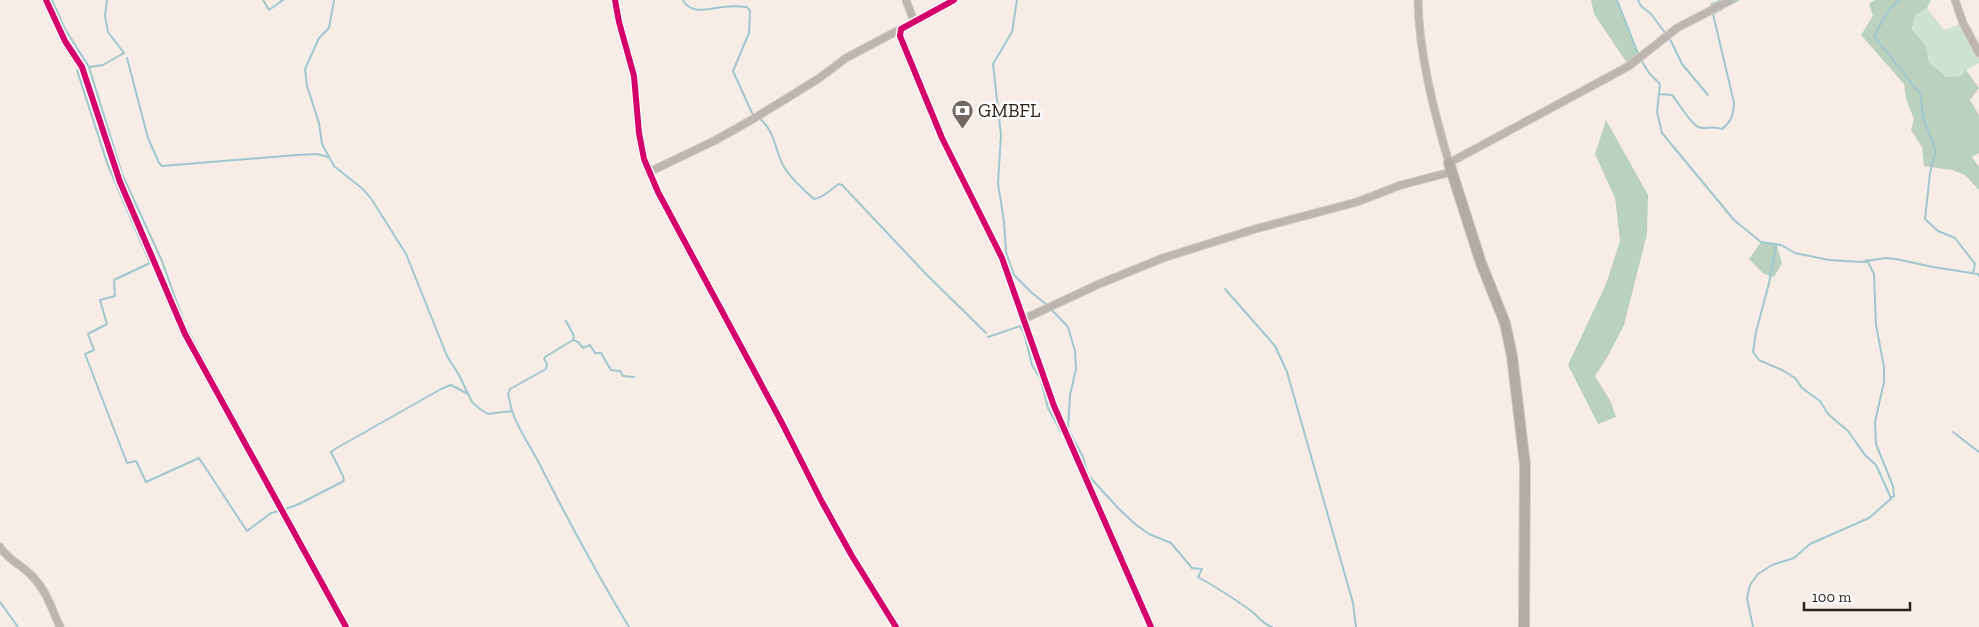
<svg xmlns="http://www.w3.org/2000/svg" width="1979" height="627" viewBox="0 0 1979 627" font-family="'Zilla Slab',serif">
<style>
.green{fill:#cee3d1}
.forest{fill:#bbd1bf}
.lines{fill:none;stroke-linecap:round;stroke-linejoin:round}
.stream{stroke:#9fc8ce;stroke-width:2}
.street-casing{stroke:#d1c8c3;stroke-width:9}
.secondary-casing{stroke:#d1c8c3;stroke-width:12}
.street{stroke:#bbb6af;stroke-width:7}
.secondary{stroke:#b0aba3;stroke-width:10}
.cycleway-casing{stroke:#fcfcfc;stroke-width:9}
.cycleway{stroke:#d6006c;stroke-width:6}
.labels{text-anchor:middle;stroke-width:5;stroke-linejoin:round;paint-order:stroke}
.poi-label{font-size:19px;fill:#2d221b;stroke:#fcfcfc;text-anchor:start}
</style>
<rect width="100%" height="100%" fill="#f7ece6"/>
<path class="green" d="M1927 8 1944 30 1963 23 1979 53V63L1966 70 1960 76 1946 77 1929 62 1926 46 1912 29 1915 16Z"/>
<path class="forest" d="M1591 0H1617L1639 57 1629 66 1594 14Z
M1875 0H1931L1927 8 1915 16 1912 29 1926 46 1929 62 1946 77 1960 76 1966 70 1979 88 1970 100 1979 115V153L1972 157 1979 167V190L1965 175 1952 170 1924 166 1922 147 1911 130 1914 119 1906 99 1904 84 1861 35 1873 16 1869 4Z
M1606 120 1648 195 1647 234 1624 325 1608 356 1595 376 1611 402 1616 417 1598 424 1568 365 1606 284 1620 241 1615 198 1595 154Z
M1761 242 1776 244 1782 263 1774 277 1764 274 1749 259Z"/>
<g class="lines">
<path class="stream" d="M52 0 65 29 89 67 122 174 162 261 185 325
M263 0 269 10 283 0
M334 0 329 28 319 38 305 69 307 86 319 123 322 144 334 166 364 190 372 200 406 254 447 356 459 375 472 402 480 409 488 414 503 412
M683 0C692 16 708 8 723 7 731 6 739 6 747 7L750 11 749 33 733 71 752 113 755 115
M1017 0 1012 32 993 64 1001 135 998 183 1004 222 1006 252 1014 275 1031 292 1047 305
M1617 0 1639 56
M1638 0 1641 6 1651 14 1666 34
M1899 0 1890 8 1874 36 1921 95 1923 118 1936 151 1930 173 1925 219 1938 231 1955 238 1975 264 1973 273
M1712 7 1711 5 1722 0
M1669 37 1682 64 1708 95
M127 58 148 138 159 163 162 166 297 155 317 154 328 157
M1641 60 1649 73 1660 84 1657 112 1662 133 1734 220 1761 242 1781 245 1795 253 1829 260 1861 262 1885 258 1896 259 1933 267 1978 274 1979 276
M89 67 103 65 124 53 108 32 105 16 107 0
M77 70 107 163 150 263 114 280 115 296 100 300 107 324 88 334 94 350 85 354 127 463 136 461 146 482 199 458 247 531 271 513 279 511
M1659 94 1672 95C1678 102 1690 123 1698 127 1705 130 1712 125 1722 129 1732 121 1733 115 1734 103L1713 14 1738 0
M759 118C775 130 775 151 784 167 791 179 804 190 814 199 824 198 831 189 839 184L842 185 927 275 986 333
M1776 245 1769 283 1756 332 1753 352 1759 360 1784 371 1795 378 1802 388 1820 401 1828 414 1848 431 1865 455 1876 465 1891 498
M1225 289 1275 346 1287 372 1353 603 1356 627
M1051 309 1068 327 1075 351 1076 369 1070 395 1068 429 1083 457 1088 475 1118 508 1135 524 1149 534 1171 543 1192 568 1202 569 1198 577C1216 587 1233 598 1250 610 1258 616 1262 624 1272 627
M566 321 574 336 573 340
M187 329 280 501
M988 337 1020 326 1024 333 1032 365 1041 380 1048 408 1061 432
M512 411 508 394 510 389 546 369 547 364 544 359 545 357 573 340 578 342 583 348 590 345 595 353H601L611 370 620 371 623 376 634 377
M505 412 512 411C519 431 531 447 540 465 568 520 597 574 629 627
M1953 432 1979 452
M283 510 299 504 342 482 344 480 343 476 331 452 335 449 441 389 451 385 468 394
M0 602 18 627
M1753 627 1747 598 1750 585 1758 574 1772 565 1794 558 1810 544 1869 518 1894 496 1893 486 1876 444 1875 422 1884 382V367L1876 325 1874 274 1867 260"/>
<defs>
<path id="street" d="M46 0 65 41 82 67 120 182 185 334 346 627
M615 0 619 22 634 76 639 133 644 159 658 192 782 423 822 502 852 556 896 627
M906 0 914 21
M954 0 901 29 900 36 942 138 1002 258 1054 406 1151 627
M1418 0C1419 55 1434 111 1449 163L1629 66 1677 28 1731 0
M1955 0 1963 23 1979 53
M649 172 714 141 753 119 818 79 846 58 901 29
M1024 319 1099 284 1163 258 1255 229 1357 202 1401 185 1451 172
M0 547C8 560 22 565 32 576 46 590 52 609 60 627"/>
<path id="secondary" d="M1449 163 1481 263 1505 323 1512 356 1525 465 1524 627"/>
</defs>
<use href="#street" class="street-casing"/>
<use href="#secondary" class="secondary-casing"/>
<use href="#street" class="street"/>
<use href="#secondary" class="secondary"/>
<defs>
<path id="cycleway" d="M46 0 65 41 82 67 120 182 185 334 346 627
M615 0 619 22 634 76 639 133 644 159 658 192 782 423 822 502 852 556 896 627
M954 0 901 29 900 36 942 138 1002 258 1054 406 1151 627"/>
</defs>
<use href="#cycleway" class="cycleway-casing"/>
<use href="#cycleway" class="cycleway"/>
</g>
<defs>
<symbol id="bank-pin" viewBox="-11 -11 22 30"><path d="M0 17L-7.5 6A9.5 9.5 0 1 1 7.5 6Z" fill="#746962" stroke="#fcfcfc"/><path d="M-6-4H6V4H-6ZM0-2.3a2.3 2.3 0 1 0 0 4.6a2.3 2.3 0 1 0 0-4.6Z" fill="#fff"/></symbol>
</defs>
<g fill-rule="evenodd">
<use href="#bank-pin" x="950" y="98" width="25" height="34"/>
</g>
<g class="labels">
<g class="poi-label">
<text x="978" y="117">GMBFL</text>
</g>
</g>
<path d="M1804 602v8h106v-8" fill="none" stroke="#2d221b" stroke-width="2.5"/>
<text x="1812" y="602" font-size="15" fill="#2d221b" stroke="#fcfcfc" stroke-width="4" paint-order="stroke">100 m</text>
</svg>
